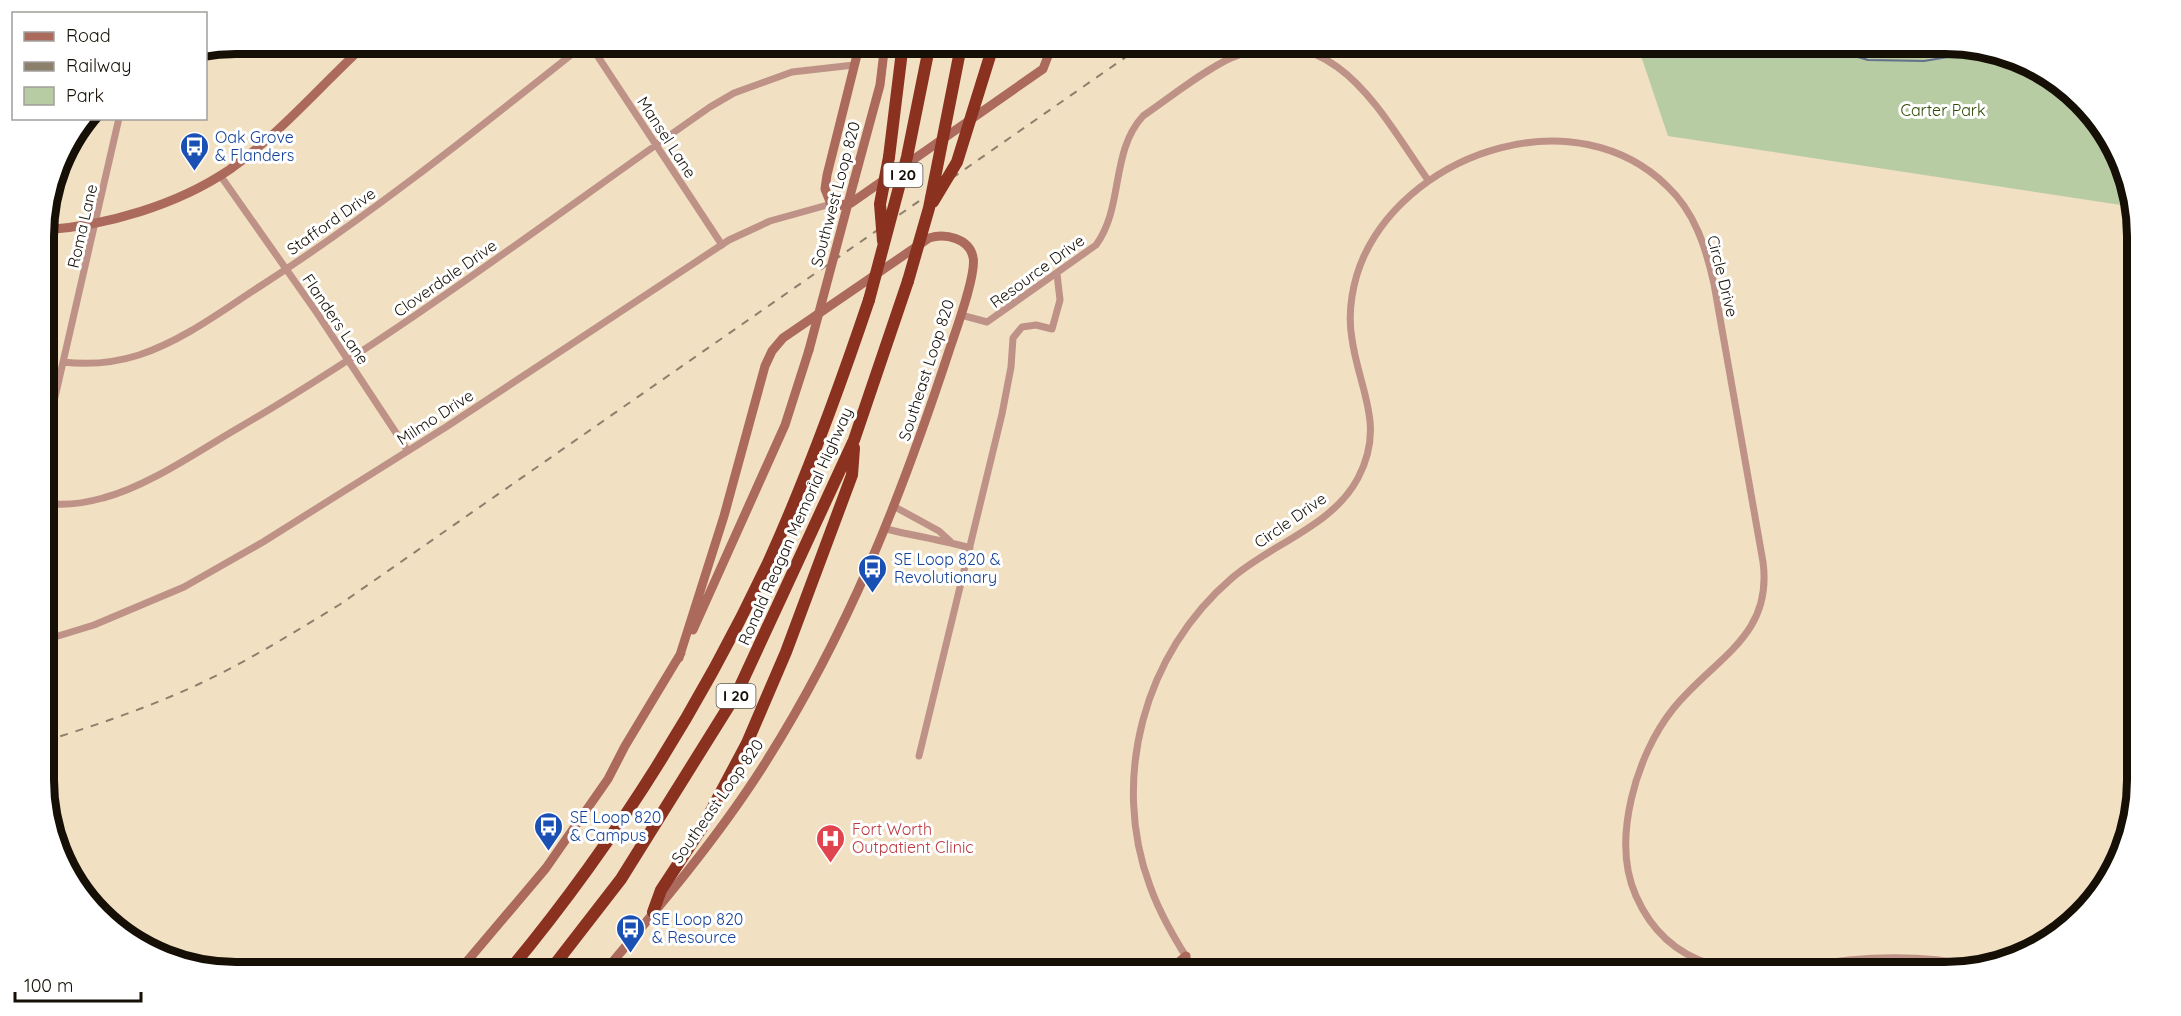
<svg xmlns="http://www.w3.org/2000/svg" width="2181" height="1016" viewBox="0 0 2181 1016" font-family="Quicksand,sans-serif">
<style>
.green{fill:#b8cca4}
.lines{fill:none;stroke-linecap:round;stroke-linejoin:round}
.stream{stroke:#63708a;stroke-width:2}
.street{stroke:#bf9288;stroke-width:7}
.secondary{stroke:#ab6a5c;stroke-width:9}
.highway{stroke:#8b3120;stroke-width:12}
.rail{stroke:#8c806c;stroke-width:2;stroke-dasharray:8 8;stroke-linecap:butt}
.secondary-bridge{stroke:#ab6a5c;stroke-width:9}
.highway-bridge{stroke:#8b3120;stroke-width:12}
.labels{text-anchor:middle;stroke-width:6;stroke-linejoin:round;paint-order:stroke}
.shield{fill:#fff;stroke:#5b5750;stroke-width:1.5}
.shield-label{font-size:15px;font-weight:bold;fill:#150f05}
.park-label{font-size:16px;fill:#304a04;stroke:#fff}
.transit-label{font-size:16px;fill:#164399;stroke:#fff;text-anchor:start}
.street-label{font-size:16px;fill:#150f05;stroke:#fff}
.health-label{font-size:16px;fill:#be3a42;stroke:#fff;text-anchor:start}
.rim{fill:none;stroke:#150f05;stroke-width:8}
</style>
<rect width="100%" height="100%" fill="#f1e0c2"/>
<path class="green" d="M1945 43 2019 58 2098 119 2134 207 1668 136 1637 44Z"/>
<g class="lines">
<path class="stream" d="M1810 43 1868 60 1924 61 1984 51"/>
<path class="street" d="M589 43 722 245
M220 175 317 313 408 451
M961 315 987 322 1096 245C1124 207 1110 152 1143 116 1168 99 1204 70 1231 58 1334 15 1379 111 1428 180
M63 362C89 365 114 363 139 355 184 340 223 310 262 285 375 212 480 127 586 43
M44 445 119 118
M45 503C63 506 85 503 103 498 147 487 200 450 240 427 404 331 555 215 710 107L734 93 792 72 854 65
M895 507 939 531 950 541
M886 529C914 536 943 540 970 548
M45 640 94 625 184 587 263 542 446 427 729 240 770 221 831 204
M919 756 1002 414 1011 367 1013 338 1022 327 1036 325 1052 329 1060 300 1057 274
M1196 972C1178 945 1161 917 1150 886 1110 779 1144 653 1232 578 1271 544 1333 526 1358 478 1386 425 1359 390 1352 339 1347 312 1353 280 1364 256 1414 149 1577 98 1667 186 1695 212 1706 248 1714 284L1763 562C1773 637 1714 658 1673 709 1636 755 1611 841 1636 896 1651 930 1675 953 1710 964 1753 979 1805 964 1849 960 1892 956 1934 957 1976 966"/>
<path class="secondary" d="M860 43 827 175 825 189 831 204 837 206 851 203 1043 69 1053 43
M854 181 880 85 885 43
M44 230C106 226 177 205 229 170 280 134 321 85 367 43
M693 630 785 425 809 350
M458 972 546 868 608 779 625 746 681 653
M604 972C659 907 716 840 762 768 848 633 900 500 950 348 956 330 977 273 973 257 969 238 945 233 929 238L783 338 772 351 765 366 724 516 679 658
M1167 972 1186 956"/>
<path class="highway" d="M889 157 903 43
M653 912 661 890 703 826 747 743 786 652 852 475 854 448
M508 972C611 848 699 709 768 563 807 477 839 389 869 300
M549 972 621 879 737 693 854 440 908 281"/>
<path class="rail" d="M45 741C97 725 150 707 199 684 248 661 293 633 339 605L1146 43"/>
<path class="secondary-bridge" d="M809 350 854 181"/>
<path class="highway-bridge" d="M933 202 957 162 994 43
M883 241 880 204 889 157
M908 281 929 208 961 46
M869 300 907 157 929 48"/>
</g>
<defs>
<symbol id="bus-pin" viewBox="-11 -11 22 30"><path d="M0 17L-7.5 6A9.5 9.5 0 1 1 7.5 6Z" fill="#1a4fb4" stroke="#fff"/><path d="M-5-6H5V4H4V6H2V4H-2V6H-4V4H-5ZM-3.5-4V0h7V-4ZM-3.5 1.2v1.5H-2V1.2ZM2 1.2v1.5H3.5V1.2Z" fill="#fff"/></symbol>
<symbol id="hospital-pin" viewBox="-11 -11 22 30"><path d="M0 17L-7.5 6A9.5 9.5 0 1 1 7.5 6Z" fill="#e0444e" stroke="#fff"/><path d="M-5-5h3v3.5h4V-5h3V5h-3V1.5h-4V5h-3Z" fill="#fff"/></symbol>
</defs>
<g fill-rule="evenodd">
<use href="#bus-pin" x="178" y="130" width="33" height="45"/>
<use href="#bus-pin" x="856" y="552" width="33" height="45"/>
<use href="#bus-pin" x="532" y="810" width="33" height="45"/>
<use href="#hospital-pin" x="814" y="822" width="33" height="45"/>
<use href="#bus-pin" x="614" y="912" width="33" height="45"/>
</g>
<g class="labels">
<g class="shield">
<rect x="883.5" y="163" width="39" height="24" rx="4.5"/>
<rect x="716.5" y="684" width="39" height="24" rx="4.5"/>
</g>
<g class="shield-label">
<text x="903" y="180">I 20</text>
<text x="736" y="701">I 20</text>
</g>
<g class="park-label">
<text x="1943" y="116">Carter Park</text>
</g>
<g class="transit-label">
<text x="215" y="143">Oak Grove<tspan x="215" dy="18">&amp; Flanders</tspan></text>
<text x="894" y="565">SE Loop 820 &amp;<tspan x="894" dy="18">Revolutionary</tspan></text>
<text x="570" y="823">SE Loop 820<tspan x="570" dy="18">&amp; Campus</tspan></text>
<text x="652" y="925">SE Loop 820<tspan x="652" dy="18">&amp; Resource</tspan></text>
</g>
<g class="street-label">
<text transform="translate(667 137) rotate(57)" y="6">Mansel Lane</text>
<text transform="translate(835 194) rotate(-75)" y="6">Southwest Loop 820</text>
<text transform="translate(331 221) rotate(-35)" y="6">Stafford Drive</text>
<text transform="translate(82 226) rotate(-77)" y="6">Roma Lane</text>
<text transform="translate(1037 271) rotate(-36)" y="6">Resource Drive</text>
<text transform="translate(1723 276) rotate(76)" y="6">Circle Drive</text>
<text transform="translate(445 278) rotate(-35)" y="6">Cloverdale Drive</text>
<text transform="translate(336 319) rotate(56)" y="6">Flanders Lane</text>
<text transform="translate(926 370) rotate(-72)" y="6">Southeast Loop 820</text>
<text transform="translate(435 417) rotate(-33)" y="6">Milmo Drive</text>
<text transform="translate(1290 520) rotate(-35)" y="6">Circle Drive</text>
<text transform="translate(795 526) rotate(-66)" y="6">Ronald Reagan Memorial Highway</text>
<text transform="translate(717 801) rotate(-55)" y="6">Southeast Loop 820</text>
</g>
<g class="health-label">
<text x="852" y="835">Fort Worth<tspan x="852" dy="18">Outpatient Clinic</tspan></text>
</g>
</g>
<path d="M0 0H2181V1016H0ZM236 54H1945A182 182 0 0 1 2127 236V780A182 182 0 0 1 1945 962H236A182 182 0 0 1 54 780V236A182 182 0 0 1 236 54Z" fill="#fff" fill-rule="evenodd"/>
<path class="rim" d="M236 54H1945A182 182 0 0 1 2127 236V780A182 182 0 0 1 1945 962H236A182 182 0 0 1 54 780V236A182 182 0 0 1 236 54Z"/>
<rect x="12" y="12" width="195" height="108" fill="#ffffff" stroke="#a19f9b" stroke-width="1.5"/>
<rect x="24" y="32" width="30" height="9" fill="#ab6a5c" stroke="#a19f9b" stroke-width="1.5"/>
<text x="66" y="42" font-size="18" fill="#150f05">Road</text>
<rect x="24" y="62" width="30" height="9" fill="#8c806c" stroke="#a19f9b" stroke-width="1.5"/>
<text x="66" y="72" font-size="18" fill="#150f05">Railway</text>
<rect x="24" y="87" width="30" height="18" fill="#b8cca4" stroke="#a19f9b" stroke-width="1.5"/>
<text x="66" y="102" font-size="18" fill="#150f05">Park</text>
<path d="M15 992v9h126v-9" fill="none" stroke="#150f05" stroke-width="3"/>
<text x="24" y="992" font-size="18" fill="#150f05" stroke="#ffffff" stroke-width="4.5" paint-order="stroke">100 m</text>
</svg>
